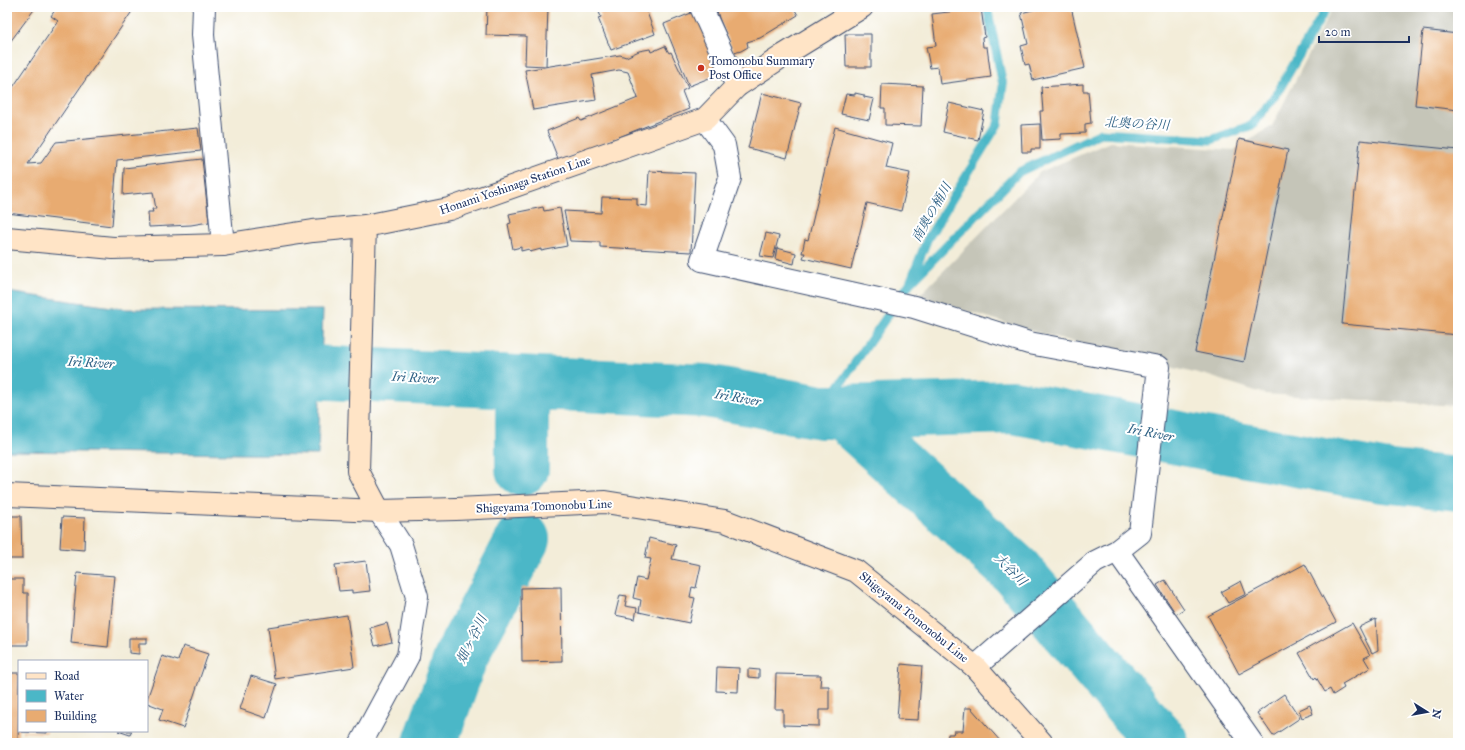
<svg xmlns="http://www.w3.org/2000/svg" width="1465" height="750" viewBox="0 0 1465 750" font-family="'IM FELL Great Primer','Noto Serif JP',serif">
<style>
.industrial{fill:#c5c5b8}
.water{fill:#4bb7c7;stroke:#337392}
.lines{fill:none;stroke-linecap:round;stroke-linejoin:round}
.stream{stroke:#4bb7c7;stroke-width:9}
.river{stroke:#4bb7c7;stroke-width:54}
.building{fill:#e8ab71}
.street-casing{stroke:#3b4c70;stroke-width:24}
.secondary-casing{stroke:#3b4c70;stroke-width:24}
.street{stroke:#fff;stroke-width:22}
.secondary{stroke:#ffe4c6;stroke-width:22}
.poi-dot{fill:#c8321e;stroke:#fff;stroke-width:1.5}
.labels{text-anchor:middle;stroke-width:4;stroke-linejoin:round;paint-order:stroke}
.poi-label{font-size:12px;fill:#1b2f5e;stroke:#fff;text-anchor:start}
.street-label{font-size:12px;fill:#1b2f5e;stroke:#fff}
.water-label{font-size:13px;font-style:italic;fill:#2c5f83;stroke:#fff}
</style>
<rect width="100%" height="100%" fill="#fff"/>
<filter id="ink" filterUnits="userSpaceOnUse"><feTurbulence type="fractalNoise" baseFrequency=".025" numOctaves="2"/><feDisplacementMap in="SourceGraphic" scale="8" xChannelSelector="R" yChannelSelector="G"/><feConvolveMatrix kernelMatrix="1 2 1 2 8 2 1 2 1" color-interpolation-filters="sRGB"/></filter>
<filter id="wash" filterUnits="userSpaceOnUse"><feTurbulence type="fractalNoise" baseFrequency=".012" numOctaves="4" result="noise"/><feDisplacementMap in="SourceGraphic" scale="16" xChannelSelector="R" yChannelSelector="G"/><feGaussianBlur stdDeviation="0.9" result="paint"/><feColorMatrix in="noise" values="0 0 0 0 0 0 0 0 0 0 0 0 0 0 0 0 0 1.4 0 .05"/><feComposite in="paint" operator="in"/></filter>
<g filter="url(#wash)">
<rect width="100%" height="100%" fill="#f3edd9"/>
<path class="industrial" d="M1333 7H1458V406L1265 394 1206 375 1039 333 919 296 1040 172 1110 142 1234 150 1272 126Z"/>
<path class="water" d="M7 292 126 309 323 310 318 455 7 451Z"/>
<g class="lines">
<path class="stream" d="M910 283 1019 172 1101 133 1211 140 1252 125 1276 95 1327 7
M821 412 910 283 927 240 998 124 1003 85 987 7"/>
<path class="river" d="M247 369 706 391 821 412H841L1013 407 1382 476 1458 484
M522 382V469
M841 412 1016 571 1162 743
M430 743 462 654 523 539"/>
</g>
<g id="blocks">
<path class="building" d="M7 7H36L7 46Z
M57 7H135L28 164 41 163 56 142 198 128 201 151 117 160 112 226 7 213V96L58 21 51 16Z
M487 7H548L546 66 525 65 526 36 486 35Z
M597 7H645L655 34 611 50 598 18 601 17Z
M716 7H795L797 9 795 10 798 15 760 38 747 42 748 47 741 51 734 53 719 18Z
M1044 7H1071L1085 68 1033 80 1029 64 1025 65 1021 46 1028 44 1021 13Z
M981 8 985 37 982 38 983 47H987L991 77 940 84 938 67 930 68 926 47 936 46 932 14Z
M696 11 722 73 689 86 664 24Z
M1423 30 1458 34V110L1415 105Z
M845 34H871V67H846Z
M665 46 669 53 671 52 688 88 682 91 689 109 559 161 547 131 579 118 581 121 638 98 628 72 619 70 592 75 596 100 533 110 525 70 620 55 626 57 639 51 650 49 651 52Z
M882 84 923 86 921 126 885 125V108H881Z
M1083 84V91H1088L1091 123 1085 124V133L1061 134V139L1042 140 1040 111H1043L1041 87Z
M762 93 801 103 787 158 748 148Z
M855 93 864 95V97L874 99 869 120 841 114 846 94 855 95Z
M949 103 984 111 978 140 943 132Z
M1040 124V149H1031V152H1022L1021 125Z
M835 127 892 143 886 168 910 173 901 211 867 203 851 269 803 258 805 253H802L805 239 808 240Z
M1239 139 1288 150 1244 362 1195 352Z
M1360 140 1458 150V335L1342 324Z
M202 159 209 222 191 225 149 227 148 212H153L152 209H156L153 192 123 195 124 168Z
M649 171 695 173 691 252 600 247V242L570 241 564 211 601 213 602 197 637 198V205L647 206Z
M543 207 544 211 560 208 567 246 541 251V249L530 252 529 249 521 251V247L513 249 508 224 511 223 509 214Z
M766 233 779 236 773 258 760 256Z
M777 248 796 253 794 264 775 259Z
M7 516H21L22 559H7Z
M62 517 85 518 84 550 60 548Z
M649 538 676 545 672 559 701 565 696 588 692 587 690 597 695 598 689 623 639 612 641 600 633 598 637 578 646 580 651 559 645 558Z
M366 561 370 591 352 593V590L339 591 335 565Z
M1305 564 1336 622 1239 674 1208 616Z
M77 573 115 576 108 647 71 643Z
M7 579H23V593H28V645H7Z
M1165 580 1184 609 1176 614 1157 585Z
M1241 581 1246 594 1228 603 1221 592Z
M561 587 562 661 522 662 521 588Z
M620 595 627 596 625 606 637 608 635 619 615 615Z
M347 615 354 667 275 679 268 627Z
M1376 619 1378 650 1372 653 1359 627Z
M387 623 392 642 375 646 370 628Z
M1352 623 1370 655 1364 658 1370 668 1342 684 1344 688 1333 695 1330 689 1325 692 1316 677 1314 679 1299 653Z
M129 638H147V643H139V654L129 653Z
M183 646 208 654 183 728 159 720 163 709 147 703V699L162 656 178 661Z
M901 664 922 666 918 720 897 719Z
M717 667 739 668 738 692 716 691Z
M748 669 759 670V678L748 677Z
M7 673H19L18 743H7Z
M776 674 821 675 820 686H829V710H819V726L783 725V709H775Z
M251 676 277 684 266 718 240 709Z
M1284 694 1300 718 1273 736 1257 713Z
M1310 705 1313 714 1302 718 1299 710Z
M965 708H971L1002 743H947L948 734H953L954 731H963Z
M22 731H47V733L22 732Z
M118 731H132L130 735Z"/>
</g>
</g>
<g filter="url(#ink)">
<use href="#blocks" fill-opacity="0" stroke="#3b4c70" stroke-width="1"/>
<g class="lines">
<defs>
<path id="street" d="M204 7 203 35 223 245
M701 7 737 86
M705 119 724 145 730 178 702 260 914 307 1029 343 1159 367 1140 533 1117 551 1095 562 975 667
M1117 551 1252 743
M361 743 408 656 417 597 401 545 379 511"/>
<path id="secondary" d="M365 226 358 471 379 511
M7 238 113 248 223 245 313 231 365 226 449 209 705 119 737 86 784 55 862 7
M7 495 379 511 456 509 605 502 725 521 856 571 975 667 1042 743"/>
</defs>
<use href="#street" class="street-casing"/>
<use href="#secondary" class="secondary-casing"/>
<use href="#street" class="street"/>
<use href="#secondary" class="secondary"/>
</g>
</g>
<circle class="poi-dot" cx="701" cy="68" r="4"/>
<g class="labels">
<g class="poi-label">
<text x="709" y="65">Tomonobu Summary<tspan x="709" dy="14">Post Office</tspan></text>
</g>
<g class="street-label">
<text transform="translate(515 185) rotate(-19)" y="4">Honami Yoshinaga Station Line</text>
<text transform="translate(544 506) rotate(-2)" y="4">Shigeyama Tomonobu Line</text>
<text transform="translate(914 617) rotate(39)" y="4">Shigeyama Tomonobu Line</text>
</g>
<g class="water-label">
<text transform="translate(1137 123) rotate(3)" y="5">北奥の谷川</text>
<text transform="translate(931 212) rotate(-60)" y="5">南奥の桶川</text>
<text transform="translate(91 362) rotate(3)" y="5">Iri River</text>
<text transform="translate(415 377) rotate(3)" y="5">Iri River</text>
<text transform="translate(738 397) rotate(10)" y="5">Iri River</text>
<text transform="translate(1151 432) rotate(11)" y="5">Iri River</text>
<text transform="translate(1011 569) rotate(45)" y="5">大谷川</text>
<text transform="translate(471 639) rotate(-64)" y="5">畑ヶ谷川</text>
</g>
</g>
<rect width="1465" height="750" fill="none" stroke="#fff" stroke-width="24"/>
<rect x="18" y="660" width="130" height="72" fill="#ffffff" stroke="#a4acbf"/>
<rect x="26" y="673" width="20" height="6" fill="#ffe4c6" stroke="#a4acbf"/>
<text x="54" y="680" font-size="12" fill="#1b2f5e">Road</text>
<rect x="26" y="690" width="20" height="12" fill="#4bb7c7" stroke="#a4acbf"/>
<text x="54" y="700" font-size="12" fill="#1b2f5e">Water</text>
<rect x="26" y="710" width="20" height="12" fill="#e8ab71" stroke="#a4acbf"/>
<text x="54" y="720" font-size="12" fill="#1b2f5e">Building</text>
<g transform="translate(1427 712) rotate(101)" stroke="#ffffff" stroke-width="3" paint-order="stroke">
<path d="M0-3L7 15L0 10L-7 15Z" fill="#1b2f5e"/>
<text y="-6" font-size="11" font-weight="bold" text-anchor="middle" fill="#1b2f5e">N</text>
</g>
<path d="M1319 36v6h90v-6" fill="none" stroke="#1b2f5e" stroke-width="2"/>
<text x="1325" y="36" font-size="12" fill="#1b2f5e" stroke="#ffffff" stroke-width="3" paint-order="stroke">20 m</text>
</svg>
